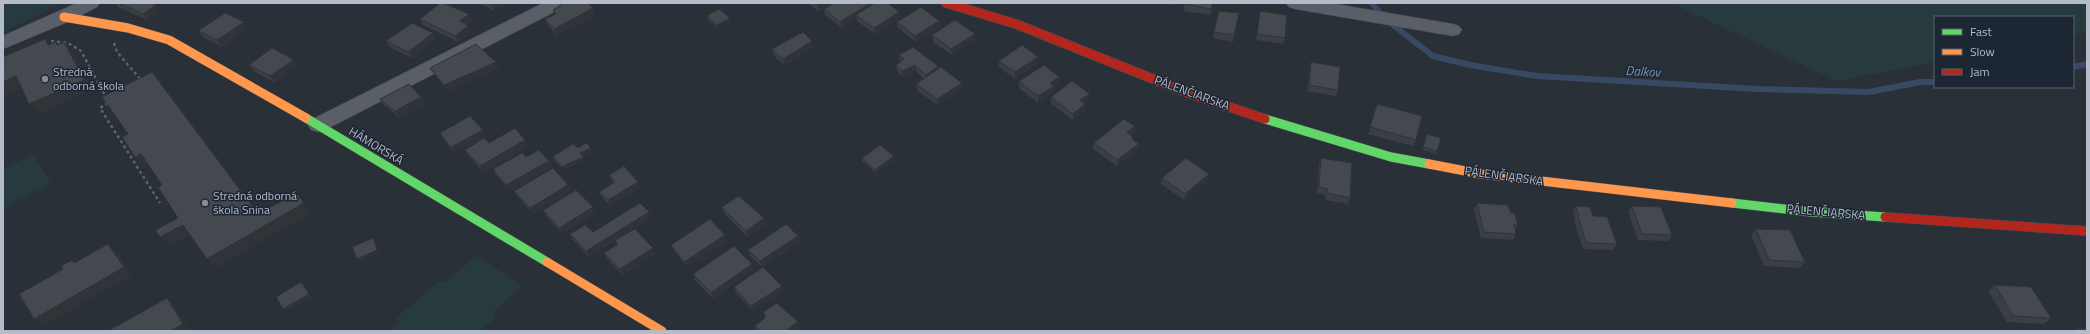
<svg xmlns="http://www.w3.org/2000/svg" width="2090" height="334" viewBox="0 0 2090 334" font-family="'Titillium Web',sans-serif">
<style>
.green{fill:#273a3e}
.lines{fill:none;stroke-linecap:round;stroke-linejoin:round}
.stream{stroke:#384963;stroke-width:6}
.street-casing{stroke:#484c53;stroke-width:1}
.fast-casing{stroke:#484c53;stroke-width:10}
.slow-casing{stroke:#484c53;stroke-width:10}
.jam-casing{stroke:#484c53;stroke-width:10}
.path{stroke:#5d636a;stroke-width:2.5;stroke-dasharray:3 3;stroke-linecap:butt}
.street{fill:#5a5e66;fill-rule:evenodd}
.fast{stroke:#63d668;stroke-width:9}
.slow{stroke:#ff974d;stroke-width:9}
.jam{stroke:#b3261e;stroke-width:9}
.wall{fill:#3a3f45}
.shaded-wall{fill:#303338}
.building{fill:#444950;stroke:#303338}
.poi-dot{fill:#848b96;stroke:#1d2633;stroke-width:1.5}
.labels{text-anchor:middle;stroke-width:3;stroke-linejoin:round;paint-order:stroke}
.poi-label{font-size:12px;fill:#b4bcc9;stroke:#1d2633;text-anchor:start}
.street-label{font-size:12px;fill:#b4bcc9;stroke:#1d2633}
.water-label{font-size:13px;font-style:italic;fill:#7c92b1;stroke:#1d2633}
</style>
<rect width="100%" height="100%" fill="#2a3038"/>
<path class="green" d="M3 3H62L3 32Z
M1671 3H2087V32L2073 35V17H1935V62L1837 81Z
M33 154 51 184 3 208V169Z
M477 256 522 286 492 313 496 317 480 331H389L400 322 396 318 441 280 446 282Z"/>
<g class="lines">
<path class="stream" d="M1372 3 1384 18 1433 56 1470 65 1537 76 1757 89 1869 92 1920 82H1935
M2073 67 2087 64"/>
<defs>
<path id="street" d="M77 3H100L97 7 70 21 3 49V36Z
M543 3H567L564 7 325 130 318 132 311 130 308 125 311 120Z
M1286 3H1330L1453 24 1459 26 1462 30 1459 34 1453 36 1295 9 1289 7Z"/>
<path id="fast" d="M306 118 547 262
M1265 119 1391 157 1429 164
M1732 203 1811 212 1885 217"/>
<path id="slow" d="M64 17 128 28 169 40 306 118
M1429 164 1481 174 1732 203
M547 262 662 331"/>
<path id="jam" d="M946 3 1016 24 1188 93 1265 119
M1885 217 2087 231"/>
</defs>
<use href="#street" class="street-casing"/>
<use href="#fast" class="fast-casing"/>
<use href="#slow" class="slow-casing"/>
<use href="#jam" class="jam-casing"/>
<path class="path" d="M51 41 68 43 81 51 106 97
M114 43 117 52 141 80
M108 103 100 108 160 203"/>
<use href="#street" class="street"/>
<use href="#fast" class="fast"/>
<use href="#slow" class="slow"/>
<use href="#jam" class="jam"/>
</g>
<path class="wall" d="M115 3H151L161 11 148 20 118 7Z
M478 3H506L495 11Z
M807 3H834L870 6 900 18 875 34 857 21V18L842 28 825 15 824 9 820 12Z
M1160 3H1176L1175 5Z
M1185 3H1213L1210 15 1184 11Z
M560 4 595 15 557 36 548 25 545 19 555 14 553 10 561 5Z
M1260 11 1285 38 1283 44 1256 40Z
M1239 13 1233 42 1213 38 1214 32Z
M469 14 472 20 467 25 471 32 458 42 423 25 420 19Z
M707 16 731 21 718 28 708 20Z
M897 22 940 27 916 42 898 28Z
M248 29 222 47 203 37 198 31Z
M975 34V40L952 55 933 42 932 35Z
M436 40 412 58 390 47 386 41Z
M813 47 784 65 774 56 772 49Z
M899 55 939 69 962 83 963 89 937 105 917 90 916 84 924 79 916 71 903 77 897 71 896 65 900 62Z
M1038 57V63L1015 79 999 67V61Z
M496 62 499 68 448 91 434 74 430 68Z
M1311 62 1338 90 1336 96 1307 91 1310 69Z
M249 65 298 66 275 83 254 71Z
M1059 77V83L1054 87V92L1038 103 1019 88V81Z
M1051 97 1089 100 1084 103 1085 104V110L1073 120 1051 104Z
M380 99 425 104 399 117 384 105Z
M1377 104 1416 140 1413 146 1368 134Z
M1135 126 1134 132 1131 135 1133 137V139L1139 144 1138 150 1117 166 1093 149 1094 143Z
M440 133 487 136 455 153 443 139Z
M1427 134 1437 151 1436 154 1422 150Z
M489 143 528 147 483 172 469 156 465 150Z
M578 148H591L592 152 582 156 584 160 564 170 554 160 553 156Z
M894 156 895 160 876 173 862 161V158Z
M526 157 549 161 552 167 510 191 496 175 493 169Z
M1321 158 1350 198 1348 204 1325 200 1326 195 1317 193 1319 165Z
M1209 174 1208 180 1184 200 1161 184 1162 178Z
M609 175 640 188 611 206 602 198 599 192 613 183Z
M568 185 571 191 533 214 518 197 514 191Z
M1477 203 1511 213 1518 225 1515 229 1516 234 1513 240 1481 238 1474 209Z
M1576 206 1593 216 1617 244 1613 250 1583 249 1574 221 1575 220 1573 212Z
M1632 206 1672 235 1668 241 1638 240 1628 212Z
M722 207 766 224 748 237 724 213Z
M543 210 596 213 562 234 546 216Z
M649 212 651 218 589 257 573 240 570 234 593 232Z
M1756 229 1805 262 1800 268 1764 266 1751 235Z
M798 236 800 242 762 267 750 256 748 250Z
M615 240 656 254 623 275 607 259 604 253 617 245Z
M728 241 687 267 674 251 671 245Z
M754 269 713 299 695 280 693 274Z
M1995 285 2051 318 2044 324 2007 322 1988 291Z
M734 287 784 291 753 311 736 293Z
M763 312 798 322 800 327 795 331H757L755 326 765 318Z"/>
<path class="shaded-wall" d="M495 3H506L495 11 492 5Z
M822 3H834L820 12 818 5Z
M869 4 870 10 856 15 857 18 842 28 840 22Z
M156 5 161 11 148 20 143 14Z
M593 8 595 15 557 36 554 29Z
M899 12 900 18 875 34 874 28Z
M469 14 472 20 464 28 460 21Z
M730 18 731 21 718 28 717 25Z
M939 21 940 27 916 42 915 36Z
M244 22 248 29 222 47 217 40Z
M468 26 471 32 458 42 455 36Z
M433 33 436 40 412 58 408 52Z
M975 34V40L952 55 951 49Z
M812 41 813 47 784 65 783 59Z
M64 42 73 52 93 89 39 114 29 104Z
M1038 57V63L1015 79V72Z
M294 60 298 66 275 83 270 76Z
M496 62 499 68 448 91 444 85Z
M915 65 916 71 903 77 902 71Z
M938 66 939 72 927 81 926 75Z
M152 72 161 82 266 223 258 214Z
M16 76 25 86 3 96V82Z
M1059 77V83L1054 87V92L1038 103V96L1050 83Z
M962 83 963 89 937 105V99Z
M1090 94 1089 100 1080 107V100Z
M421 97 425 104 399 117 395 111Z
M1085 104V110L1073 120V114Z
M1135 126 1134 132 1127 139V132Z
M483 130 487 136 455 153 451 147Z
M525 140 528 147 483 172 480 166Z
M1139 144 1138 150 1117 166V160Z
M591 148 592 152 582 156 580 153Z
M141 154 150 164 144 167 135 157Z
M894 156 895 160 876 173 875 170Z
M583 157 584 160 564 170 562 167Z
M549 161 552 167 510 191 506 185Z
M1209 174 1208 180 1184 200 1185 194Z
M638 182 640 188 611 206 608 200Z
M568 185 571 191 533 214 530 208Z
M304 203 311 213 216 268 207 259Z
M593 207 596 213 562 234 559 228Z
M649 212 651 218 589 257 586 251Z
M764 218 766 224 748 237 746 231Z
M183 225 192 235 169 246 160 237Z
M725 235 728 241 687 267 684 262Z
M798 236 800 242 762 267 760 261Z
M373 238 375 241 379 253 359 262 357 259Z
M108 244 116 252 133 275 43 326 34 319Z
M653 248 656 254 623 275 620 269Z
M752 264 754 269 713 299 711 293Z
M301 282 312 297 286 312 283 309Z
M782 286 784 291 753 311 751 306Z
M167 298 175 306 191 331H170Z
M798 322 800 327 795 331H785Z"/>
<path class="building" d="M119 3H151L156 5 143 14Z
M440 3H443L469 14 460 21 468 26 455 36 420 19Z
M488 3H495L492 5Z
M562 3H588L593 8 554 29 545 19 556 14 553 10 561 5 560 4Z
M815 3H822L818 5Z
M834 3H868L869 4 840 22 824 9Z
M875 3H888L899 12 874 28 856 15Z
M1185 3H1213L1211 9 1185 4Z
M921 7 939 21 915 36 897 22Z
M719 9 730 18 717 25 707 16Z
M1219 11 1239 13 1234 35 1214 32Z
M1260 11 1287 15 1285 38 1257 34Z
M225 13 244 22 217 40 198 31Z
M955 20 975 34 951 49 932 35Z
M412 23 433 33 408 52 386 41Z
M803 32 812 41 783 59 772 49Z
M45 39 48 45 56 42 57 45 64 42 84 80 29 104 16 76 3 82V57Z
M476 44 496 62 444 85 430 68Z
M1022 45 1038 57 1015 72 999 61Z
M913 47 938 66 926 75 915 65 902 71 896 65 904 59 899 55Z
M272 48 294 60 270 76 249 65Z
M1311 62 1340 67 1338 90 1309 85Z
M1044 65 1059 77 1050 83 1054 86 1038 96 1019 81Z
M941 67 962 83 937 99 916 84Z
M152 72 258 214 296 193 304 203 207 259 183 225 160 237 156 232 157 229 178 218 158 187 162 185 141 154 135 157 122 137 128 134 102 97Z
M1072 81 1090 94 1080 100 1085 104 1073 114 1051 97Z
M409 84 421 97 395 111 380 99Z
M1377 104 1422 116 1416 140 1370 127Z
M470 116 483 130 451 147 440 133Z
M1124 119 1135 126 1127 132 1133 137 1131 138 1139 144 1117 160 1094 143Z
M515 128 525 140 480 166 465 150 484 138 489 143Z
M1427 134 1441 138 1437 151 1423 147Z
M586 143 591 148 580 153 583 157 562 167 553 156 573 144 578 148Z
M880 145 894 156 875 170 862 158Z
M539 150 549 161 506 185 493 169 522 153 526 157Z
M1186 158 1209 174 1185 194 1162 178Z
M1321 158 1352 163 1350 198 1327 193 1328 189 1319 187Z
M624 166 638 182 608 200 599 192 615 182 609 175Z
M553 168 568 185 530 208 514 191Z
M576 190 593 207 559 228 543 210Z
M739 196 764 218 746 231 722 207Z
M640 203 649 212 586 251 570 234 585 225 593 232Z
M1477 203 1508 205 1511 213H1514L1518 225 1514 224 1516 234 1484 232Z
M1576 206 1590 207 1593 216 1607 217 1617 244 1586 243 1578 215 1579 216Z
M1632 206 1661 207 1672 235 1642 234Z
M710 219 725 235 684 262 671 245Z
M786 224 798 236 760 261 748 250Z
M635 229 653 248 620 269 604 253 618 244 615 240Z
M1756 229 1790 230 1805 262 1769 260Z
M373 238 377 250 357 259 352 247Z
M108 244 124 267 34 319 19 294 63 269 61 266 72 260 74 263Z
M734 246 752 264 711 293 693 274Z
M763 267 782 286 751 306 734 287Z
M301 282 309 294 283 309 276 297Z
M1995 285 2031 287 2051 318 2013 316Z
M167 298 183 324 170 331H108Z
M777 303 798 322 785 331H761L755 326 766 317 763 312Z
M2075 329H2087V331H2076Z"/>
<g class="poi-dot">
<circle cx="45" cy="79" r="4"/>
<circle cx="205" cy="203" r="4"/>
</g>
<g class="labels">
<g class="poi-label">
<text x="53" y="76">Stredná<tspan x="53" dy="14">odborná škola</tspan></text>
<text x="213" y="200">Stredná odborná<tspan x="213" dy="14">škola Snina</tspan></text>
</g>
<g class="street-label">
<text transform="translate(1192 93) rotate(20)" y="4">PÁLENČIARSKA</text>
<text transform="translate(376 146) rotate(31)" y="4">HÁMORSKÁ</text>
<text transform="translate(1504 176) rotate(8)" y="4">PÁLENČIARSKA</text>
<text transform="translate(1826 212) rotate(5)" y="4">PÁLENČIARSKA</text>
</g>
<g class="water-label">
<text transform="translate(1643 71) rotate(3)" y="5">Dalkov</text>
</g>
</g>
<rect width="2090" height="334" fill="none" stroke="#b4bcc9" stroke-width="8"/>
<rect x="1934" y="16" width="140" height="72" fill="#1d2633" stroke="#59626f"/>
<rect x="1942" y="29" width="20" height="6" fill="#63d668" stroke="#59626f"/>
<text x="1970" y="36" font-size="12" fill="#b4bcc9">Fast</text>
<rect x="1942" y="49" width="20" height="6" fill="#ff974d" stroke="#59626f"/>
<text x="1970" y="56" font-size="12" fill="#b4bcc9">Slow</text>
<rect x="1942" y="69" width="20" height="6" fill="#b3261e" stroke="#59626f"/>
<text x="1970" y="76" font-size="12" fill="#b4bcc9">Jam</text>
</svg>
